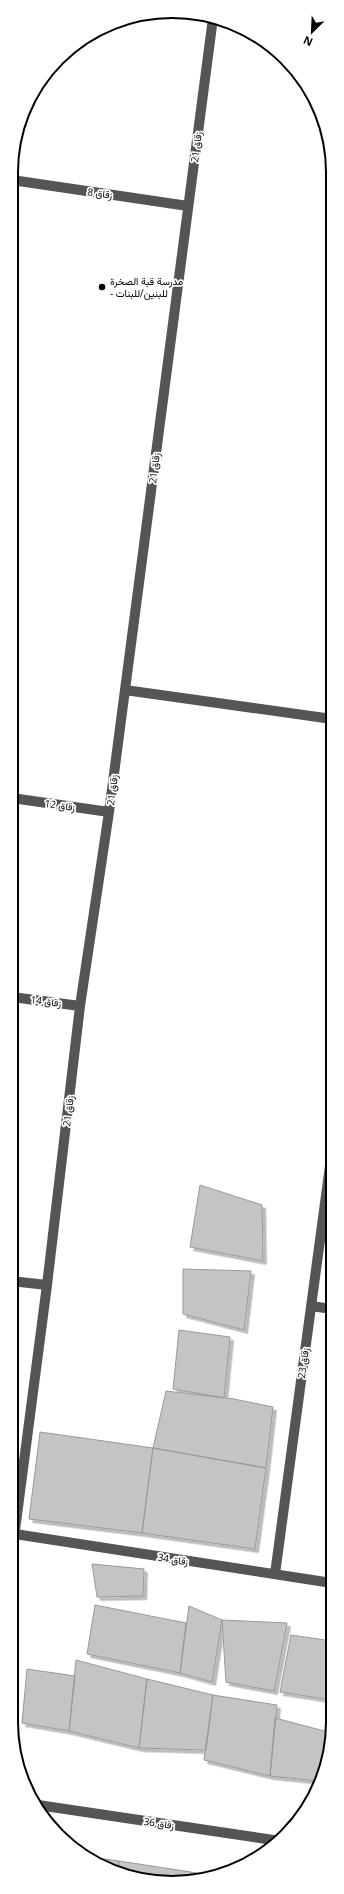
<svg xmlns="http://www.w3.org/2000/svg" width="344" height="1894" viewBox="0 0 344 1894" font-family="'Open Sans',Vazirmatn,sans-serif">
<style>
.building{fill:#c4c4c4;stroke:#999;filter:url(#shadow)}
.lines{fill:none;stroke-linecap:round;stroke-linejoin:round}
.minor{stroke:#555;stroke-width:10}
.poi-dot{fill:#000;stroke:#fff;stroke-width:1.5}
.labels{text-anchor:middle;stroke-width:3.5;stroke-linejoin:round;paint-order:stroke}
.street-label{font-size:10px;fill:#000;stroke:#fff}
.poi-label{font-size:10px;fill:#000;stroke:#fff;text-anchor:start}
.rim{fill:none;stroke:#000;stroke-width:2}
</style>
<defs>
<filter id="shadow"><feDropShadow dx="3.5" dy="3.5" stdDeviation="0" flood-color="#0004"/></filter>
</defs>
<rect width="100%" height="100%" fill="#fff"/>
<path class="building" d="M200 1185 262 1205 263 1261 190 1247Z
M183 1269 251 1271 244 1330 183 1314Z
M179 1330 230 1337 224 1398 173 1389Z
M166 1391 234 1399 273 1407 266 1468 153 1448Z
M40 1432 153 1448 142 1533 29 1519Z
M153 1448 266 1468 255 1549 142 1533Z
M92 1564 144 1569 143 1596 97 1597Z
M95 1605 186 1623 180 1673 87 1654Z
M189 1606 222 1620 212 1682 180 1673Z
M222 1620 287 1623 274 1691 226 1682Z
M291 1635 332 1641V1700L280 1692Z
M76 1660 147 1679 139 1748 69 1731Z
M27 1669 75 1676 69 1731 22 1723Z
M147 1679 213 1695 206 1750 139 1748Z
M213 1695 277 1705 270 1776 204 1760Z
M275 1718 332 1733V1743L319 1781 270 1776Z
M90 1857 119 1861 117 1872 110 1871Z
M119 1861 191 1872 190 1879 162 1883 117 1872Z
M191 1872 212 1876 190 1879Z"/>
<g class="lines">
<path class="minor" d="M12 180 188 206
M125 690 332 719
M12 798 109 812
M12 997 80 1006
M11 1281 47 1285
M311 1306 332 1309
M15 1534 332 1583
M11 1561 47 1285 80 1006 109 812 213 18
M275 1574 332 1151
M38 1805 280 1841"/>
</g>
<circle class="poi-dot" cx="102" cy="287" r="4"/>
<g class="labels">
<g class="street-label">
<text transform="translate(196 147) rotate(-83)" y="4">زقاق 21</text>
<text transform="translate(100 193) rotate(8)" y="4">زقاق 8</text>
<text transform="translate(154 468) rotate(-83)" y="4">زقاق 21</text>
<text transform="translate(112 790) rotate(-83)" y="4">زقاق 21</text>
<text transform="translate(60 805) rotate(8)" y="4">زقاق 12</text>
<text transform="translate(46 1001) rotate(7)" y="4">زقاق 14</text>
<text transform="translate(68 1111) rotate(-83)" y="4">زقاق 21</text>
<text transform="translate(303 1363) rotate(-82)" y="4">زقاق 23</text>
<text transform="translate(173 1559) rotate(9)" y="4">زقاق 34</text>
<text transform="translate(159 1823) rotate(8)" y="4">زقاق 36</text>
</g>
<g class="poi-label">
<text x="110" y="285">مدرسة قبة الصخرة<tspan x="110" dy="12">- للبنين/للبنات</tspan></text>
</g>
</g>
<path d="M0 0H344V1894H0ZM172 18H172A154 154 0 0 1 326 172V1722A154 154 0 0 1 172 1876H172A154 154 0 0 1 18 1722V172A154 154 0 0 1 172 18Z" fill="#fff" fill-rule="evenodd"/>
<path class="rim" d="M172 18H172A154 154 0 0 1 326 172V1722A154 154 0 0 1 172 1876H172A154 154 0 0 1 18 1722V172A154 154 0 0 1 172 18Z"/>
<g transform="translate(312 32) rotate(204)" stroke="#ffffff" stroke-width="3" paint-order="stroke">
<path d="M0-3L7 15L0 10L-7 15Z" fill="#000000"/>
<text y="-6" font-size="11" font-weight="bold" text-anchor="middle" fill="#000000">N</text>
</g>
</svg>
